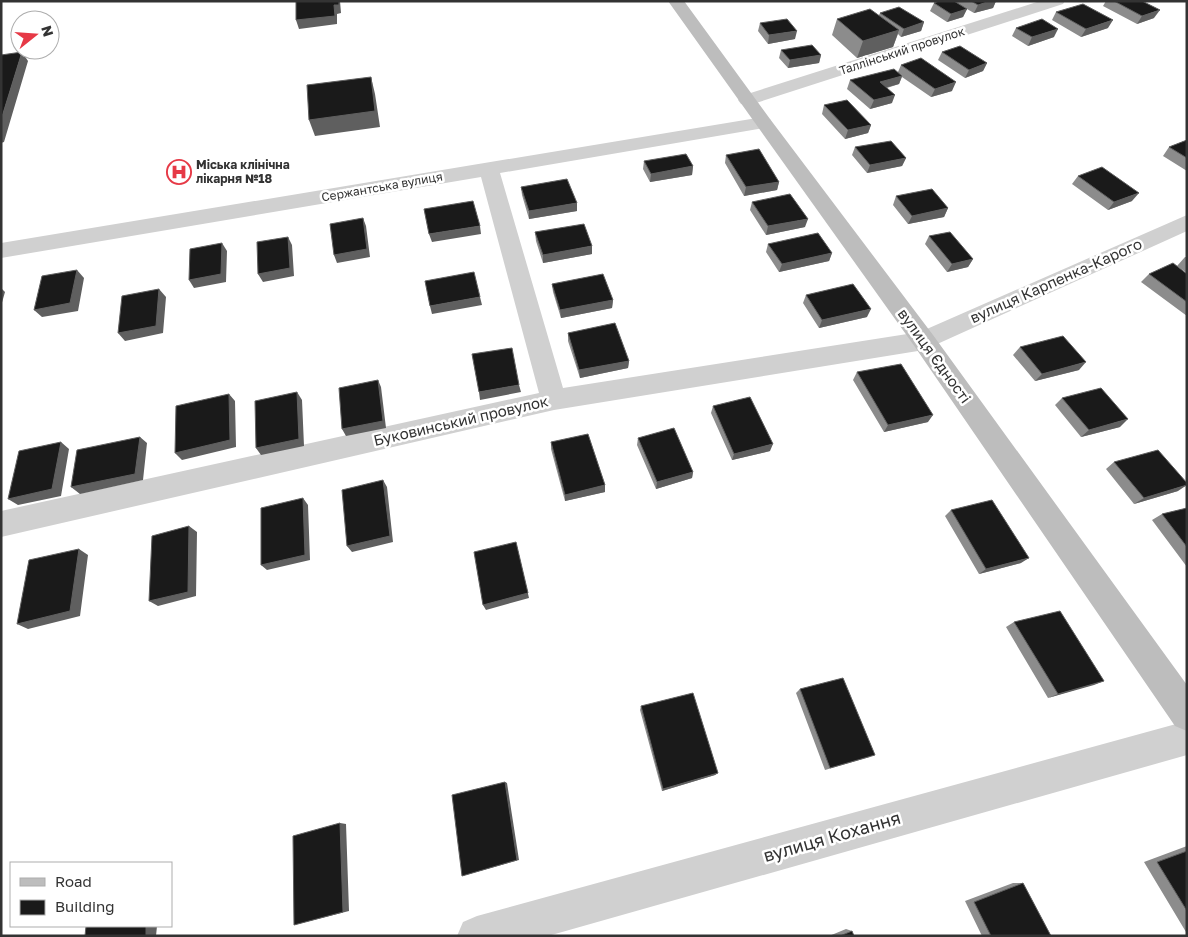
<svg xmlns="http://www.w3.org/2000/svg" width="1188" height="937" viewBox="0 0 1188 937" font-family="'Golos Text',sans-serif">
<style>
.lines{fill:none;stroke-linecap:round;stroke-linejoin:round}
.street{fill:#d0d0d0;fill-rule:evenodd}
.secondary{fill:#bdbdbd;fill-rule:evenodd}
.wall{fill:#8c8c8c}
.shaded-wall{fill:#5f5f5f}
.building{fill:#1a1a1a;stroke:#5f5f5f}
.labels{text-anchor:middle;stroke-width:5;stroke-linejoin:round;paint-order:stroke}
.far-street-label{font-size:12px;fill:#333;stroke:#fff}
.far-poi-label{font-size:12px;font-weight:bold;fill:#333;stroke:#fff;text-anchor:start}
.street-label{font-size:15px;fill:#333;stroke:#fff}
.near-street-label{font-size:18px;fill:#333;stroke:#fff}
</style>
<rect width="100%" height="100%" fill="#fff"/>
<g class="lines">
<path class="street" d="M1040 1H1065L1063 4 753 104 747 105 741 104 738 100 741 96Z
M763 117 770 119 772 123 770 127 500 173 563 388 920 332 1187 215V231L924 350 554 410 1 537V511L539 393 481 177 1 258V243Z
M1187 721V755L548 936H457L463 922 477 916Z"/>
<path class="secondary" d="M668 1H684L770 119 933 335 1187 685V731L1175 726 915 347Z"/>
</g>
<path class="wall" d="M957 1H996L993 8 974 13 967 9 963 17 947 22 930 11 934 3H957Z
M1106 1H1142L1154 18 1137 24 1103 6Z
M1056 12 1108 28 1081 37 1052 20Z
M880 13 924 22 921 31 901 37 898 34 893 47 857 58 832 35 837 19 879 15Z
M760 23 795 39 768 44 758 31Z
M1016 28 1054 37 1028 46 1012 36Z
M781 50 821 55 819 63 788 68 779 58Z
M942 52 987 63 983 71 965 78 938 60Z
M901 65 952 91 931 97 902 77 899 84 887 88 892 103 870 109 847 89 850 80 898 72Z
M824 105 871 125 868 133 845 139 822 114Z
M1187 140V171L1163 156 1169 147Z
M855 147 906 158 902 166 867 173 852 155Z
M726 155 779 182 777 190 744 196 725 163Z
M644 161 693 166 692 175 650 182 643 169Z
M1078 176 1132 201 1108 210 1072 184Z
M521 187 577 211 529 219 522 195Z
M896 196 948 208 944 217 908 224 893 205Z
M752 202 805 227 766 235 750 210Z
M535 232 592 254 543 263 536 241Z
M929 236 973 259 968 267 947 272 925 244Z
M768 244 832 253 829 261 779 272 766 252Z
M1185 257H1187V273L1177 266Z
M1149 274H1187V316L1141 282Z
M552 284 613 300 612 308 561 318 553 292Z
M806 295 867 317 819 328 803 303Z
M568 333 629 361 628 368 580 378 568 341Z
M1020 347 1079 370 1035 381 1013 355Z
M857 372 928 422 884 432 853 380Z
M1062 398 1120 427 1081 437 1055 405Z
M713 406 770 451 732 460 711 413Z
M638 438 693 472 692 478 656 489 637 445Z
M551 442 605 485V492L565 501 551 449Z
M1114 462 1178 491 1134 504 1106 469Z
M1187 508V567L1152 520 1162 514Z
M951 510 1021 563 979 574 945 516Z
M1014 622 1104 681 1048 698 1006 627Z
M800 689 870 757 825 770 796 693Z
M641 706 718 773 715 775 662 791 640 710Z
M1187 846V932H1186L1144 862Z
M1013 883H1023L1051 936H982L965 901Z
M846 929 852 931 854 936H829Z"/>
<path class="shaded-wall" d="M339 1H340L341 13 337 14V24L299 29 296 20 334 5Z
M990 1H996L993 8 974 13 978 5Z
M967 9 963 17 947 22 951 14Z
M1160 10 1154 18 1137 24 1142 16Z
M1113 20 1108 28 1081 37 1086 29Z
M924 22 921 31 901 37 904 29Z
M1058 29 1054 37 1028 46 1032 37Z
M899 30 893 47 857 58 863 41Z
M797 31 795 39 768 44 769 35Z
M22 52 28 61 4 142 1 143V120Z
M821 55 819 63 788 68 790 60Z
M987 63 983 71 965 78 969 70Z
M902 76 899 84 877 90 880 82Z
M371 77 375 94 380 127 315 136 309 120Z
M956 82 952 91 931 97 935 89Z
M895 95 892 103 870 109 874 100Z
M871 125 868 133 845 139 848 130Z
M906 158 902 166 867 173 870 165Z
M693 166 692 175 650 182 651 174Z
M779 182 777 190 744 196 746 187Z
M1139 193 1132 201 1108 210 1114 202Z
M577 203V211L529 219V211Z
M948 208 944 217 908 224 912 216Z
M363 218 366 226 370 257 337 263 334 255Z
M808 219 805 227 766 235 768 226Z
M480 226 481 234 432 242 429 234Z
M288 237 292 245 294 276 263 282 258 274Z
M222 243 227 251 226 282 194 288 189 280Z
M592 246V254L543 263V255Z
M832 253 829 261 779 272 782 264Z
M973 259 968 267 947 272 952 264Z
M77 270 84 278 78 311 42 317 34 310Z
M1 288 5 292 1 306Z
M159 289 166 297 163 333 125 341 118 333Z
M480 297 482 305 432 314 430 306Z
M613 300 612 308 561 318 560 310Z
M871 309 867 317 819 328 822 320Z
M629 361 628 368 580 378 579 370Z
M1086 362 1079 370 1035 381 1042 374Z
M378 380 381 387 386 428 346 436 342 429Z
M519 385 521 392 480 400 479 392Z
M297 392 302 400 304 446 261 455 256 448Z
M229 394 235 401 236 447 182 460 175 453Z
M933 415 928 422 884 432 888 425Z
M1128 419 1120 427 1081 437 1089 430Z
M140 437 147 443 143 480 80 494 71 487Z
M61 442 69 449 61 496 18 505 8 499Z
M773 444 770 451 732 460 734 454Z
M693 472 692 478 656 489 657 482Z
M383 480 387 487 393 542 352 552 347 546Z
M605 485V492L565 501V495Z
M1187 485 1178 491 1134 504 1144 498Z
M303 498 308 505 310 560 267 570 261 565Z
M189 526 197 532 196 596 158 606 149 601Z
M516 542 529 598 486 610 483 605Z
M79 549 88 555 80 616 28 629 17 624Z
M1029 558 1021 563 979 574 986 569Z
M1104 681 1094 685 1048 698 1058 694Z
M718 773 715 775 662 791 663 789Z
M505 782 507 783 519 860 462 876Z
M340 823 346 824 349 911 294 925Z
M146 926H157L156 936H146Z"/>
<path class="building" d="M296 1H339V5H334L335 16 296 20Z
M939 1H954L967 9 951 14 934 3Z
M971 1H990L978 5Z
M1114 1H1142L1160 10 1142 16Z
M1083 4 1113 20 1086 29 1056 12Z
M899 7 924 22 904 29 880 13Z
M870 9 899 30 863 41 837 19Z
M787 19 797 31 769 35 760 23Z
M1042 19 1058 29 1032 37 1016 28Z
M812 45 821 55 790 60 781 50Z
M960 46 987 63 969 70 942 52Z
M22 52 1 120V55Z
M921 58 956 82 935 89 901 65Z
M894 69 902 76 880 82 895 95 874 100 850 80Z
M371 77 375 111 309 120 307 85Z
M847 100 871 125 848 130 824 105Z
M1187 140V158L1169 147Z
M891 141 906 158 870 165 855 147Z
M759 149 779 182 746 187 726 155Z
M686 154 693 166 651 174 644 161Z
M1102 167 1139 193 1114 202 1078 176Z
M567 179 577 203 529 211 521 187Z
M932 189 948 208 912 216 896 196Z
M790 194 808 219 768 226 752 202Z
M473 201 480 226 429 234 424 209Z
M363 218 367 249 334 255 330 224Z
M584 224 592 246 543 255 535 232Z
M950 232 973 259 952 264 929 236Z
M818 233 832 253 782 264 768 244Z
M288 237 290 268 258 274 257 242Z
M222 243 221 274 189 280 190 249Z
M1173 263 1187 274V302L1149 274Z
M77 270 70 303 34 310 42 276Z
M474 272 480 297 430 306 425 281Z
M603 274 613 300 560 310 552 284Z
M853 284 871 309 822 320 806 295Z
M159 289 156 326 118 333 122 296Z
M615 323 629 361 579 370 568 333Z
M1063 336 1086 362 1042 374 1020 347Z
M512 348 519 385 479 392 472 354Z
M901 364 933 415 888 425 857 372Z
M378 380 383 421 342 429 339 388Z
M1101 388 1128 419 1089 430 1062 398Z
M297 392 299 439 256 448 255 401Z
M229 394 230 440 175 453 176 406Z
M750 397 773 444 734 454 713 406Z
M674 428 693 472 657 482 638 438Z
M588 434 605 485 565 495 551 442Z
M140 437 135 474 71 487 77 450Z
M61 442 52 489 8 499 19 451Z
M1158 450 1187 483V485L1144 498 1114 462Z
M383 480 390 536 347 546 342 490Z
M303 498 305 555 261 565V508Z
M992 500 1029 558 986 569 951 510Z
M1187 508V547L1162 514Z
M189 526 188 592 149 601 152 536Z
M516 542 528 593 483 605 474 552Z
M79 549 70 611 17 624 29 560Z
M1060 611 1104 681 1058 694 1014 622Z
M843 678 875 755 830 768 800 689Z
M693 693 718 773 663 789 641 706Z
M505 782 517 860 462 876 452 795Z
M340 823 343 912 294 925 293 836Z
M1187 851V911L1157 862Z
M1023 883 1051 936H991L974 902Z
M86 926H146V936H85Z
M852 931 854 936H840Z"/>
<defs>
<symbol id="hospital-ring" viewBox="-11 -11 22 22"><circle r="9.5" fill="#fff" stroke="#e63946" stroke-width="1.5"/><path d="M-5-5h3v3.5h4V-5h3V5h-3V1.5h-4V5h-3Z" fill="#e63946"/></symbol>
</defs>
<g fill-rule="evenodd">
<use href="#hospital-ring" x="165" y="158" width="28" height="28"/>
</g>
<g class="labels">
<g class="far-street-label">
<text transform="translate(902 51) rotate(-18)" y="4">Таллінський провулок</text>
<text transform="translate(382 187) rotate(-10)" y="4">Сержантська вулиця</text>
</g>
<g class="far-poi-label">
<text x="196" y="169">Міська клінічна<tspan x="196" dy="14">лікарня №18</tspan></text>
</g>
<g class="street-label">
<text transform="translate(1056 281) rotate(-24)" y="5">вулиця Карпенка-Карого</text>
<text transform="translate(934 356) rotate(54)" y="5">вулиця Єдності</text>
<text transform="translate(461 421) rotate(-13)" y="5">Буковинський провулок</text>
</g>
<g class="near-street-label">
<text transform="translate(832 837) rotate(-16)" y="6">вулиця Кохання</text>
</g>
</g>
<rect width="1188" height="937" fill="none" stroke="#333333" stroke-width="5"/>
<rect x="10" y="862" width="162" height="65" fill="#ffffff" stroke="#adadad"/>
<rect x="20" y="878" width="25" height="8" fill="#bdbdbd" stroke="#adadad"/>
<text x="55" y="887" font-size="15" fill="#333333">Road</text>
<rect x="20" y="900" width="25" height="15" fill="#1a1a1a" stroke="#adadad"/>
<text x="55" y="912" font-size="15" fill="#333333">Building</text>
<g transform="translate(35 35) rotate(73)"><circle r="24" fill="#ffffff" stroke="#adadad"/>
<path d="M0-4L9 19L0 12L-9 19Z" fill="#e63946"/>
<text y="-8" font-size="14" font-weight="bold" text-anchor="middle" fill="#333333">N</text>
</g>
</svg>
